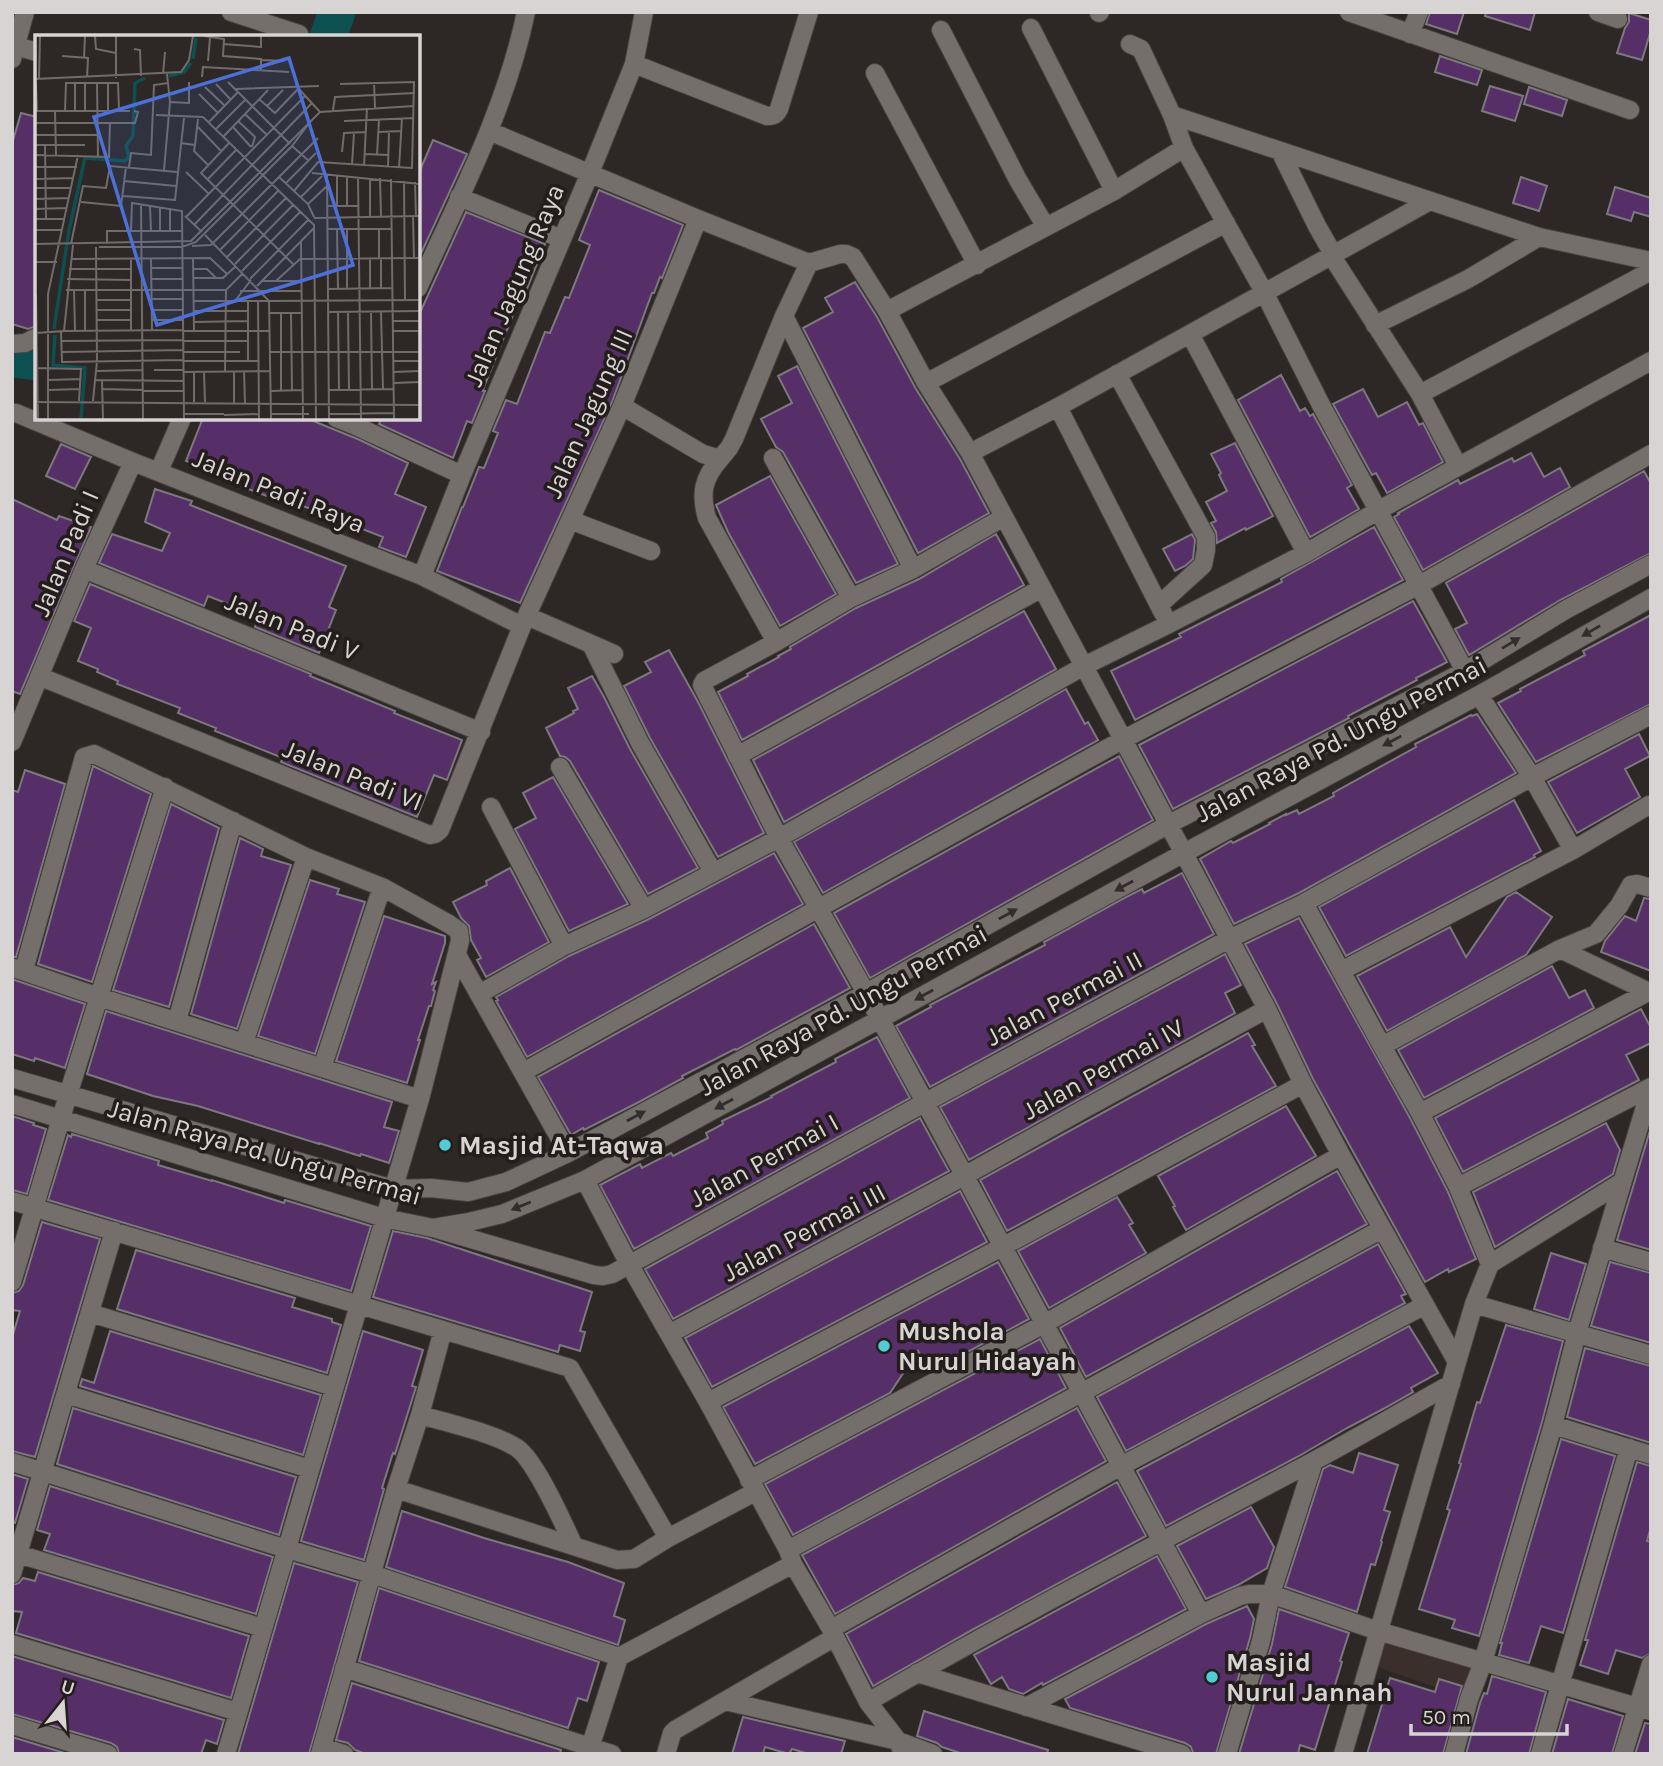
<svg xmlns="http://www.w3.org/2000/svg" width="1663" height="1766" viewBox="0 0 1663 1766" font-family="Karla,sans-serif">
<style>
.built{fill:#3a2f2a}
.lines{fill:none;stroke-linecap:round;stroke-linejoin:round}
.river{stroke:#0d5052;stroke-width:37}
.building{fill:#562f69;stroke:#7c797e;stroke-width:2}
.minor-casing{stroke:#484341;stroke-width:20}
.minor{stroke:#756f6c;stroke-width:18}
.oneway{fill:#332d2b}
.poi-dot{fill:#51ccd2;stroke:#231d1b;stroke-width:2.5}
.labels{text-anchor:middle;stroke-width:7;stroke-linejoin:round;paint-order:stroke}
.street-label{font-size:26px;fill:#d8d4d3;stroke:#231d1b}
.poi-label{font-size:26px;font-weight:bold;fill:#d8d4d3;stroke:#231d1b;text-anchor:start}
.inset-river{fill:none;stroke:#0d5052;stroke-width:3.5}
.inset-road{fill:none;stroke:#716c6b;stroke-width:2}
.view{fill:#4c70d7;fill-opacity:0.15;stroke:#4c70d7;stroke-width:3.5}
.inset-edge{fill:none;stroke:#d8d4d3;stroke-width:3.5}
</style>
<rect width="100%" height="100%" fill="#2d2725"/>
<path class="built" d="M1380 1627 1482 1658 1481 1703 1366 1663Z"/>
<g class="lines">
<path class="river" d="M328 37 337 12
M12 359 37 362"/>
</g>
<path class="building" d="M1430 12H1464L1457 34 1426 24Z
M1486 12H1535L1530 30 1485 16Z
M1629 13 1651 20V30L1642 60 1617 53 1625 28 1629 22Z
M1440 56 1482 70 1477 85 1435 72Z
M1490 86 1523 96 1515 121 1482 111Z
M1529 87 1567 100 1562 116 1524 104Z
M21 113 37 117V326L28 329 12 324V144Z
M433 140 467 154 418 260V175Z
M1521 177 1547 186 1539 211 1513 203Z
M1615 187 1651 198V217L1634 212 1631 221 1607 214Z
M599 190 683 225 662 278 660 277 654 293H652L612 402 520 603 437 571 462 507H463L479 467 484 468 498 433 493 431 506 400 517 404 545 332 550 333 565 297 569 298 590 245 579 240Z
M466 212 545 244 522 301 519 300 484 387 483 391H485L472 423 467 421 453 458 379 424 382 418H418V317Z
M855 282 877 317 916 389 960 459 989 513 918 553 803 328 833 312 825 298Z
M797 366 898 564 856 583 783 452 776 447 761 419 792 403 778 376Z
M1281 375 1300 411 1305 408 1310 416 1313 414 1352 485 1347 488 1359 509 1310 537 1238 400Z
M1363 389 1378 417 1407 402 1419 425 1423 423 1443 462 1387 493 1376 473 1372 475 1333 404Z
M203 418H306L360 440 408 463 395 494 426 507 406 557 379 547 383 537 311 509 273 495 272 498 238 485 205 471 206 469 186 461Z
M1235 443 1273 516 1246 530 1245 528 1217 543 1216 532 1211 523 1216 521 1206 502 1227 491 1219 475 1221 473 1211 454Z
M61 444 91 457 75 489 46 476Z
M1531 453 1544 477 1560 468 1570 487 1423 570 1394 517 1399 514 1398 513 1458 480 1460 484 1512 458 1514 462Z
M1644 471 1651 484V553L1562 599 1469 655 1455 629 1467 623 1446 583Z
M770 476 836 594 780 626 728 532 716 505Z
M155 489 192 501 190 505 346 566 329 607 336 610 319 653 255 627 259 616 208 596 204 606 99 563 112 534 162 551 170 533 145 522Z
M12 499 57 520 59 516 91 527 20 694 12 691Z
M1374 527 1403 580 1135 720 1111 671 1181 637 1179 634 1282 582 1281 579Z
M996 534 1024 585 742 740 718 692 748 676 747 674 779 657 778 656 791 649 790 647 856 608 919 579Z
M1192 534 1195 540 1193 559 1185 566 1175 571 1163 549Z
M90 584 311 674 310 676 395 711 394 713 462 740 447 780 434 775 417 817 281 762 283 758 215 731 216 728 178 713 180 708 117 684 118 681 97 672 98 669 78 661 91 628 74 621Z
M1413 601 1447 662 1416 678 1417 680 1348 716 1349 718 1173 809 1139 745Z
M1024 611 1056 669 784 822 753 760Z
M1651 615V704L1536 762 1498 703 1521 691 1520 689 1585 655 1583 651Z
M669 650 698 702 764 833 718 857 650 738 624 686 651 672 645 662Z
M592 676 604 697 630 749 698 868 648 894 570 761 565 757 560 756 546 728 574 713 573 711 578 709 568 688Z
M1066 689 1085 724 1088 722 1098 740 823 893 794 842Z
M1477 714 1516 773 1299 893 1234 924 1200 859 1231 841 1233 843 1270 824 1269 823 1286 814V815L1297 810 1299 814 1334 796 1333 793 1416 747 1415 744 1471 715 1472 716Z
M1639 734 1650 756 1625 769 1640 797 1577 833 1548 782Z
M1119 756 1153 820 870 978 834 913Z
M93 766 151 794 92 982 38 964Z
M25 770 65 784 16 957H12V790L18 792Z
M553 777 628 904 569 931 515 829 536 818 523 793Z
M1514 800 1541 851 1534 855 1535 857 1346 956 1319 907Z
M171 804 219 828 169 1007 113 990Z
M240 838 263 849 261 856 291 865 237 1029 191 1014Z
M774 853 803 904 527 1057 496 1001 498 1000 496 997 569 956 649 919Z
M510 868 549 942 486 977 477 960 481 958 471 940 469 926 461 918 453 902 487 885 486 881Z
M1182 873 1214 934 930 1087 896 1026 931 1007 930 1005 1045 945 1044 942 1126 897 1142 889 1144 893Z
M310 880 339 889 337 894 365 902 315 1054 258 1036Z
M1516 892 1552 917 1526 955 1387 1031 1357 976 1450 927 1466 957 1507 897Z
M1644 898 1651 899V971L1601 952 1605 941 1625 916 1636 921Z
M384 916 445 936V943L432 984 436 982 433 990 435 991 431 1006H429L418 1040H420L407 1083 336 1061Z
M1299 918 1410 1118 1448 1192 1476 1259 1449 1272 1448 1269 1425 1282 1313 1079 1277 1004 1245 944Z
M814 924 850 988 736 1050 735 1049 682 1076 683 1078 639 1102 584 1130 583 1128 571 1135 538 1077Z
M1225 954 1241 985 1225 993 1235 1013 969 1160 940 1107Z
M1552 966 1569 998 1585 990 1594 1008 1424 1098 1398 1050Z
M12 979 85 1004 65 1068 35 1058 34 1061 12 1054Z
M1641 1009 1651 1028V1043L1626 1055 1639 1080 1463 1172 1435 1118Z
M106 1011 392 1102 384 1127 399 1131 389 1163 361 1154 360 1156 319 1143V1144L198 1106 153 1096 87 1074Z
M1248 1033 1255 1045 1252 1046 1276 1086 1007 1231 980 1180Z
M877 1037 910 1098 634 1249 600 1185 640 1164 642 1168 671 1153 673 1156 708 1138 706 1133 723 1124 722 1121 772 1097 771 1096 836 1062 835 1059Z
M1286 1106 1316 1156 1186 1230 1173 1207 1175 1206 1158 1176Z
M12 1116 34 1123 33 1125 46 1129 27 1194 12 1190Z
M920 1118 949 1171 673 1319 645 1269Z
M1606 1123 1620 1150 1613 1174 1495 1247 1473 1192Z
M1651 1127V1250L1617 1240Z
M72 1134 159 1161 158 1165 212 1181V1180L284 1203 285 1200 371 1226 351 1291 48 1200 68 1135 71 1137Z
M1337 1171 1367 1224 1086 1377 1060 1328Z
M960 1191 987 1242 712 1387 685 1338Z
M1117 1197 1133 1223 1129 1225 1146 1253 1049 1308 1018 1251Z
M42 1222 100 1239 35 1457 12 1451V1338L20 1311 12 1310V1293L19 1291 23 1285Z
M393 1231 427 1238 592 1292 580 1331 585 1332 580 1351 560 1345 558 1352 373 1297Z
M1378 1244 1406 1294 1401 1296 1405 1303 1126 1451 1097 1397Z
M136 1250 295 1298 292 1307 332 1319V1322L341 1325 327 1373 117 1309Z
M1551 1253 1586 1264 1569 1320 1534 1309Z
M998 1262 1029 1319 930 1372 918 1351 890 1393 755 1464 723 1407Z
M1610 1262 1651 1273V1343L1591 1326Z
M1506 1325 1563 1341 1542 1422 1479 1636 1452 1628 1455 1620 1419 1609 1450 1510 1447 1509 1461 1464 1459 1463 1477 1402 1480 1403Z
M1409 1326 1438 1373 1411 1388 1413 1392 1383 1409 1347 1428 1299 1456 1166 1526 1137 1471Z
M110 1331 321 1395 303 1455 80 1386 82 1379 94 1383Z
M363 1331 423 1350 412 1386 416 1387 395 1454 393 1453 382 1488 384 1489 364 1560 301 1541Z
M1040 1339 1066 1388 793 1535 765 1484Z
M1585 1348 1651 1366V1443L1567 1417Z
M73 1408 296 1477 279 1535 57 1464Z
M1077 1408 1106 1461 835 1614 802 1555Z
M1561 1439 1615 1456 1563 1633 1541 1626 1529 1663 1499 1655 1502 1643H1500Z
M1359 1453 1398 1465 1384 1510 1390 1512 1381 1541 1382 1542 1375 1565 1371 1564 1357 1612 1285 1587 1323 1469 1330 1465 1353 1473Z
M1637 1462 1651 1466V1527L1647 1541 1651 1542V1653L1642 1658 1616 1650 1608 1674 1580 1665 1588 1640H1585Z
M12 1474 28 1479 15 1523 12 1522Z
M1117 1482 1146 1536 972 1630 873 1686 846 1634Z
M50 1486 273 1557 256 1614 44 1550 50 1534 37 1530Z
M1251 1507 1274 1547 1267 1568 1238 1585 1206 1599 1177 1546Z
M402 1511 484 1538 568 1562 624 1583 614 1616 625 1620 618 1645 386 1567Z
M1157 1556 1186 1609 1043 1685 1042 1683 1023 1694 1009 1689 1002 1677 991 1684 974 1655Z
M294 1563 358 1582 309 1754H238Z
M38 1572 249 1636 231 1698 16 1633 22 1612 12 1611V1585L19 1583 23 1578 35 1581Z
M379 1588 599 1662 587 1701 578 1698 568 1728 359 1661Z
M1247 1606 1254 1619 1250 1638 1216 1754 1193 1753 1191 1747 1185 1743 1070 1708 1065 1699 1206 1624Z
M1279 1609 1349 1633 1340 1661 1342 1662 1315 1750 1300 1745 1298 1754H1239L1272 1644Z
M12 1656 224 1720 217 1744 206 1740 201 1754H119L117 1747 111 1743 12 1714Z
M1492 1676 1546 1692 1529 1754H1466L1480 1703 1484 1693 1487 1694Z
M1390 1678 1435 1692 1439 1679 1462 1686 1443 1754H1367Z
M352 1683 561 1750 560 1754H366L355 1750 348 1743 336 1740Z
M1568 1699 1623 1716 1612 1754H1552Z
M924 1711 1048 1750 1047 1754H963L942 1747 937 1743 917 1736Z
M743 1717 845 1741 841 1754H809L792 1749 789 1754 765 1747 763 1754H732Z
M1645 1723 1651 1724V1754H1635Z
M12 1737 68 1754H12Z"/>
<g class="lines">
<defs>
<path id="minor" d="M231 12 299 34
M1349 12 1630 110
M1598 12 1618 19
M1099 13 1100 12
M1031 28 1114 191
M941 30 1018 180 1046 227
M1410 34 1419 12
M1130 44 1141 49 1172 115 1184 148 1264 292 1321 405 1465 671
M12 45 37 52
M12 59 25 12
M634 64 767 116C773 116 776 115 779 109L809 12
M875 73 977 265
M1172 115 1539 237 1651 261
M489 131 698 219 809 263
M1280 151 1317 226 1333 254
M459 197 562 239
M1331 255 1420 394 1651 271
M809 263 840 254H846L853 257 887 311 926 383 970 453 1267 1009 1303 1084 1341 1155 1457 1362 1343 1754
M418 288C459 198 506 109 526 12
M887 311 1114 191 1184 148
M784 316 913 569
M1375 325 1468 279 1539 237
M1190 334 1306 553
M12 344 25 343 37 337
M1117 374 1206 537V550L1203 565 1159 605
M926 383 1226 223
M1420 394 1458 466
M622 406 703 454 720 459 729 448 734 439 784 316 809 263
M1058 407 1163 613
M12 413H16L133 462 422 576 522 626
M336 418 356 426 359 418
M356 426 462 475
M970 453 1058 407 1430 201
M773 458 851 598
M720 459C703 478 700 494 707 518L776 642
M159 471 182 418
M1004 517 913 569 851 598 776 642 704 681 702 685 779 838 866 993 1201 1614
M570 520 651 551
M84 569 481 732
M422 576 462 475 590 173 634 64 644 12
M527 616 614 654
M591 644 640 743 713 872
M41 677 430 835 435 834 440 830 522 626 622 406 698 219
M1479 695 1532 777 1573 850
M12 742 84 569 133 462
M737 756 1042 588
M560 767 644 909
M491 807 564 946
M1304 903 1382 1046 1420 1113 1458 1187 1490 1264 1474 1304 1457 1362
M1560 949 1651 993
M457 955 568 1153
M14 968 99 997 420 1099
M24 970 84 757 94 754 306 857 382 887 449 924 459 931 460 941 420 1099 226 1754
M1341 971 1573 850 1649 805
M479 994 564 946 644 909 779 838 1084 666 1169 624 1306 553 1379 510 1651 361
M177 1021 233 821
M244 1043 306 857
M1382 1046 1560 949 1596 934 1619 906 1631 885 1637 884 1651 888
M322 1068 382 887
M523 1072 1124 739 1419 585 1651 454
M12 1078 393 1189 431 1188 468 1192 506 1182 568 1153 866 993 1169 824 1465 671 1567 609 1651 564
M12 1104 384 1218 433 1228 469 1222 502 1214 585 1180 1184 853 1479 695 1651 598
M1420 1113 1648 992
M585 1180 629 1264 708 1402 788 1550 793 1564 831 1629 868 1702 898 1741 903 1754
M1458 1187 1651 1087
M12 1201 570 1368 668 1538
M437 1229 594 1275 603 1276 612 1274 924 1103 1229 939 1304 903 1532 777 1651 715
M1602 1248 1651 1262
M1490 1264 1622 1182
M12 1282 68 1095 165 787
M1474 1304 1651 1355
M90 1313 334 1387
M669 1334 964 1176 1084 1109 1267 1009
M66 1394 310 1469
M708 1402 1002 1247 1303 1084
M420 1415C448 1423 494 1433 517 1448 536 1461 563 1523 574 1546
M1553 1425 1651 1455
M12 1462 267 1543 372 1574 619 1657 793 1564
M749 1480 1044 1324 1341 1155
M396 1489 617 1560 634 1559 668 1538 755 1492
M788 1550 1081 1393 1382 1229
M18 1554 263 1628
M12 1574 114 1231
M831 1629 1121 1466 1425 1305
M12 1644 238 1712
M344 1668 612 1754
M917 1673 1182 1754
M725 1701 898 1741 933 1754
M868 1702C1013 1617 1163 1541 1312 1462 1359 1437 1404 1410 1451 1384
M1026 1707 1201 1614 1240 1596 1249 1594H1271L1378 1631 1651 1711
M12 1725 108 1754
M322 1747 344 1754
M320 1754 396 1489 420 1415 443 1330
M588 1754 619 1657
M666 1754 672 1733 675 1730 835 1637
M1227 1754 1261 1641 1271 1594 1314 1461
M1454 1754 1469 1699 1483 1662 1553 1425 1577 1333 1651 1087
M1540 1754 1629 1448
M1623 1754 1651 1664"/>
</defs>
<use href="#minor" class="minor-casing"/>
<use href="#minor" class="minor"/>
</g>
<defs><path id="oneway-solid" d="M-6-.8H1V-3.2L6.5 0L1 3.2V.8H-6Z" transform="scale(1.75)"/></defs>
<g class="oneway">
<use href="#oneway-solid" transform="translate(1591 631) rotate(150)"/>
<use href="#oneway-solid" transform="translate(1511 643) rotate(-31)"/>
<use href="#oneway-solid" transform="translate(1392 741) rotate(152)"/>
<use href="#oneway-solid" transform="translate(1124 886) rotate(151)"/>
<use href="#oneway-solid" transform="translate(1008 914) rotate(-29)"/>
<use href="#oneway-solid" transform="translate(924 995) rotate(151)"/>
<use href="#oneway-solid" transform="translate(724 1104) rotate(151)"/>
<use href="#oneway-solid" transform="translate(636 1116) rotate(-28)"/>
<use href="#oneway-solid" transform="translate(521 1206) rotate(158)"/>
</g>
<g class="poi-dot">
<circle cx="445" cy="1145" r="7"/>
<circle cx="884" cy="1346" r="7"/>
<circle cx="1212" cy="1677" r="7"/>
</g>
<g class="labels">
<g class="street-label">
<text transform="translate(514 285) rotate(-67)" y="9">Jalan Jagung Raya</text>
<text transform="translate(588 413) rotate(-66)" y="9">Jalan Jagung III</text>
<text transform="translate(279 491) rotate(22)" y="9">Jalan Padi Raya</text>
<text transform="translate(65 553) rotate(-67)" y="9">Jalan Padi I</text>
<text transform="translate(292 626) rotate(22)" y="9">Jalan Padi V</text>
<text transform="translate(1341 739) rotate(-28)" y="9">Jalan Raya Pd. Ungu Permai</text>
<text transform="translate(353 775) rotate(22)" y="9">Jalan Padi VI</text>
<text transform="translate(1064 998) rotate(-28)" y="9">Jalan Permai II</text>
<text transform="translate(843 1010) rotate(-29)" y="9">Jalan Raya Pd. Ungu Permai</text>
<text transform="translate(1103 1069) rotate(-29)" y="9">Jalan Permai IV</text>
<text transform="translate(265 1152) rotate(16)" y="9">Jalan Raya Pd. Ungu Permai</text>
<text transform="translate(764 1160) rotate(-29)" y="9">Jalan Permai I</text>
<text transform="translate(804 1232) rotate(-28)" y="9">Jalan Permai III</text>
</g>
<g class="poi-label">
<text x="459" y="1154">Masjid At-Taqwa</text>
<text x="898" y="1340">Mushola<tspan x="898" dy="30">Nurul Hidayah</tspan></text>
<text x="1226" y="1671">Masjid<tspan x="1226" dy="30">Nurul Jannah</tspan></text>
</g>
</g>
<g transform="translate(35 35)">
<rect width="385" height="385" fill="#2d2725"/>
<path class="inset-river" d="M158 24 161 3M134 41 149 37 156 28M34 195 50 123 90 126 94 122 91 111 98 101 100 48 110 43M19 294 34 195M20 300 18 330 50 333 46 384"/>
<path class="inset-road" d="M60 1 61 14 81 18M81 1V43M169 1 189 4 188 21 226 24V36M188 9 226 12V1M99 14 105 15 106 41M27 21 53 23 52 43M49 23 50 1M226 25 249 26M173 26 175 3M128 39 130 17M167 42 168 32 254 37M0 44 146 37 154 25 158 1M4 44 5 1M193 47 255 109M40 48V75M50 48V75M62 48 63 123M73 48V75M339 48 340 73M1 49 2 76H95M181 49 196 65M170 52 190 71M201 54 284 51M264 54 285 77M164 59 183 78M224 64 240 78 263 54M135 67 154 68V47M232 71 248 55M298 75 300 62 380 58M20 76 21 120M30 76 31 48H83L84 75M210 79 232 100M121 80 168 82 279 190 281 384M203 86 220 102 217 112M309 86 379 83M174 87 203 57M0 88H100L103 77 99 76M163 92 186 116M198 92 216 112M181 94 211 64M344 97 366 96M0 100H62M189 101 233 55M195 107 166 138 258 229M146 108 160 110 163 84M0 110H50M10 110 11 184M160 110 159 116 173 130M257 111 274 126M307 117 309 98 331 97M330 119 353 120M0 120 74 122 75 87M342 120 344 85M317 130 319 98M329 131 332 73M0 132H42M94 132 96 118 116 120 119 50 133 48M353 132 354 96M364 133 367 83M129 135 135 67 132 39M151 137 174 159M277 138 385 149M292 140 294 384M302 140V171M312 141V171M244 142 273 169 279 182M323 142 326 384M335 143V182M345 143 346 181M0 144 38 143M356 144 359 384M172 145 202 114M89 146 141 151M369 146 370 265M380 147 381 182M251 148 281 118M0 153H36M259 156 283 127 377 133 379 47 305 49M88 161 140 165 149 83M266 162 287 141M0 164 34 163M46 167 86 171 91 132M106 169 108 384M273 169 292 151M115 171 116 196M292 171H324M0 174 32 173M150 181 167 197M151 182 270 61M378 182 379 223M279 183 385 181M0 184H30M159 190 277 68M292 194H357M302 194 303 254M312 194V254M344 194V224M0 195H27M96 196 97 168 147 176 149 384M125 196V172M135 196V173M170 200 234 266 385 265M266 207 268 384M0 209 156 206 285 77 379 71M36 209 48 151 71 153 75 131 142 137M72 209V196H147M157 211 176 210 283 103M64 212H147L161 207 257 111 275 87M185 215 244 155M192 222 251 163M96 223V295M116 223 117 295M158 223 159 296M36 224 175 223 192 239M335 224V254M0 227H22M200 229 258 170M116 233H148M34 234H96M159 234H172L181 243M207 236 265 177M159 243H188L201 231M32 244 96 245M116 244H148M215 244 273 185M226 246H266M241 246 265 224 385 223M222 251 279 193M293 254 358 253M346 254V224M31 255H191L208 238M39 255 40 295M50 255V295M205 256H266M1 260 3 384M117 264H148M62 265H96M159 266H234L236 384M200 266 216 245M213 266V326M223 266 224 384M62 275H96M117 275H148M159 276H213M293 277 385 276M303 277 304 355M313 277 314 355M336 277 337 354M346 277 348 354M235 278H266M246 278V356M256 278 257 355M62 285H96M117 285H148M358 286H385M159 287 213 286M29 296 148 295M148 296H235M358 296H385M26 297 27 327 149 325M1 298 29 296 38 210M26 306 148 305M148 306H213M27 317 149 315M149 317H205M235 317H385M149 326H224M359 326H385M3 333 46 334 44 366M119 335H149M61 336 107 335M190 336 191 255M209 336 210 368M149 337 235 336M169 337 170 367M359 337 385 336M14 345 46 344M60 345 149 346M67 345 68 384M359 348 385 347M67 354 149 356M14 355 44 354M294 355 359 354M235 356 267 355M58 366 62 326 61 212M0 367 385 370M159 367V337M199 368V336M149 379H189M236 379H274M294 379 359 378M189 380 224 379M13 384V259L43 120"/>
<path class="view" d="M254 23 318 230 122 290 59 82Z"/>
<rect width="385" height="385" class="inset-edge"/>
</g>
<rect width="1663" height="1766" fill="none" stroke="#d8d4d3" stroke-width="28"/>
<g transform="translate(63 1703) rotate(17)" stroke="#231d1b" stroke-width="5" paint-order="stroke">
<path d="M0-5L12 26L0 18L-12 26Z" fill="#d8d4d3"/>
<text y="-10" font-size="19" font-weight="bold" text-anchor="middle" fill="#d8d4d3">U</text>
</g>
<path d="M1411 1724v10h156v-10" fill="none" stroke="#d8d4d3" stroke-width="3.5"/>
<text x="1422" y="1724" font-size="21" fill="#d8d4d3" stroke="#231d1b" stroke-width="5" paint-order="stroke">50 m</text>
</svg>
